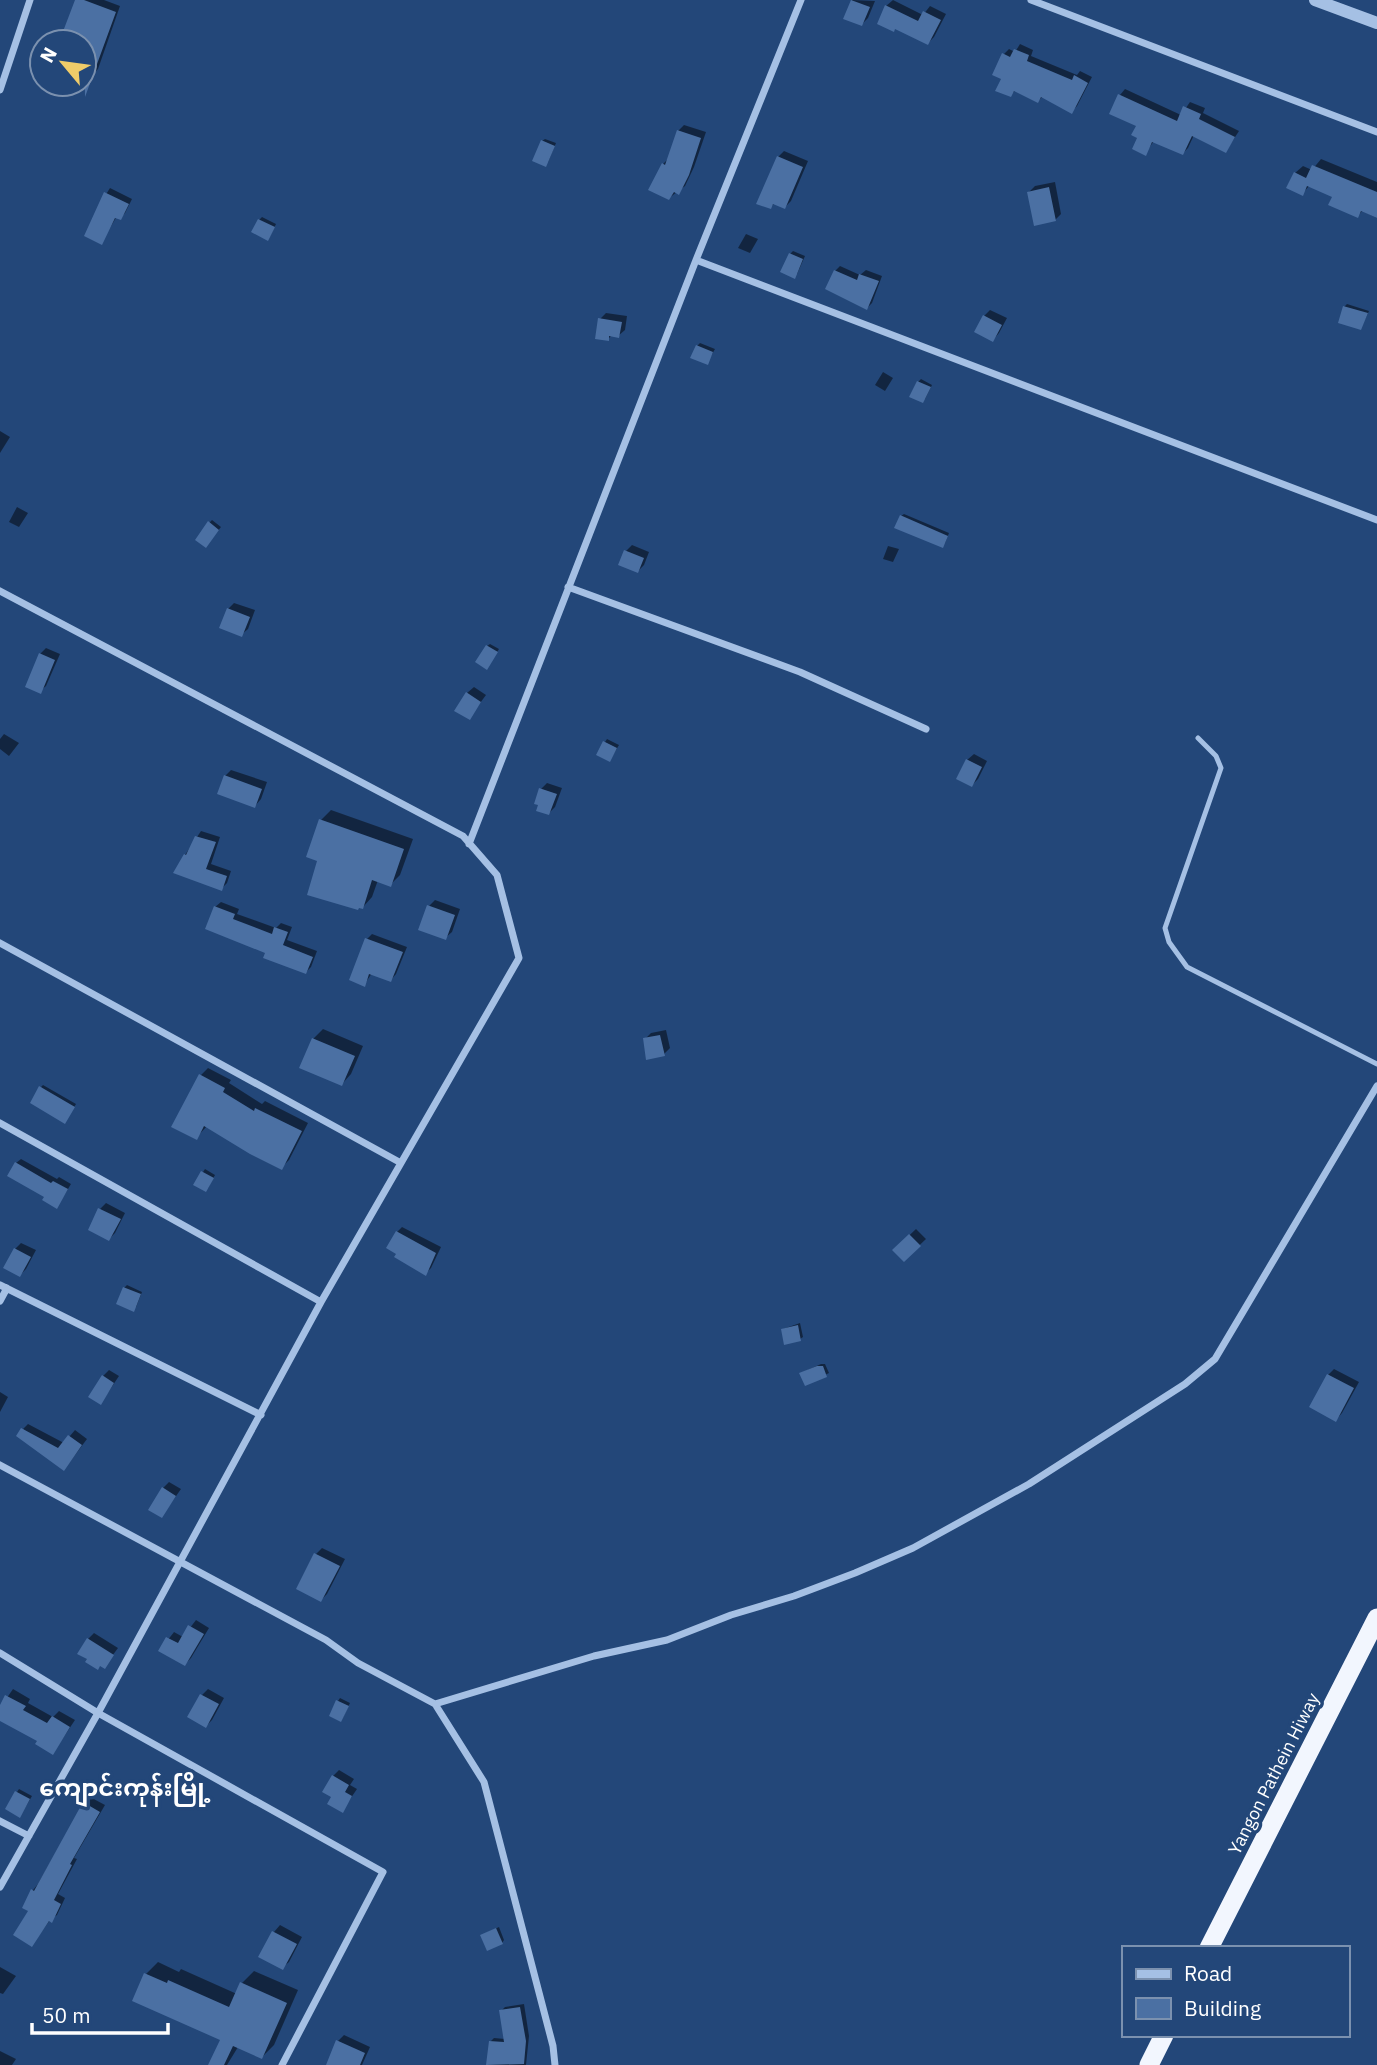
<svg xmlns="http://www.w3.org/2000/svg" width="1377" height="2065" viewBox="0 0 1377 2065" font-family="'IBM Plex Sans','Noto Sans Myanmar',sans-serif">
<style>
.shadow{fill:#0007}
.building{fill:#4b70a3}
.lines{fill:none;stroke-linecap:round;stroke-linejoin:round}
.service{stroke:#a5c0e4;stroke-width:5}
.minor{stroke:#a5c0e4;stroke-width:7}
.tertiary{stroke:#a5c0e4;stroke-width:12}
.trunk{stroke:#f2f6fe;stroke-width:19}
.labels{text-anchor:middle;stroke-width:7;stroke-linejoin:round;paint-order:stroke}
.street-label{font-size:18px;fill:#fff;stroke:#234779}
.district-label{font-size:24px;font-weight:bold;fill:#fff;stroke:#234779}
</style>
<rect width="100%" height="100%" fill="#234779"/>
<path class="shadow" d="M77 0H104L120 6 98 69 93 74 84 70V42H54L62 31 65 32Z
M852 0 875 1 868 18 862 24 845 18Z
M893 0 923 15 930 6 946 14 934 37 928 43 886 6Z
M1020 44 1033 50 1031 56 1077 75 1080 71 1092 77 1077 106 1072 111 1043 96 1038 101 1016 90 1010 95 1003 78 1004 54 1009 49 1015 52Z
M1125 89 1181 115 1190 102 1205 108 1203 113 1239 131 1226 151 1194 135 1188 148 1183 153 1154 141 1145 153 1139 137 1138 125 1111 113 1120 95Z
M684 125 706 132 694 167 685 186 669 198 663 164 669 158 678 131Z
M545 139 556 143 548 162 542 141Z
M784 151 808 161 791 201 785 207 775 203 770 207 778 157Z
M1321 159 1377 182V218L1362 211 1358 216 1334 196 1310 185 1302 194 1295 173 1303 166 1312 170Z
M1055 182 1061 214 1055 220 1029 192 1035 186Z
M110 188 132 199 125 213 120 218 117 216 101 243 98 207Z
M262 217 276 224 270 236 259 220Z
M746 234 758 239 750 253 738 248Z
M793 251 805 256 797 274 790 254Z
M840 266 860 275 866 270 882 276 872 303 867 308 835 271Z
M1347 304 1369 311 1361 328 1344 307Z
M990 310 1007 318 999 333 993 340 984 316Z
M606 313 627 316 625 330 618 336 612 335 608 339 600 319Z
M700 343 715 349 707 363 697 346Z
M883 372 893 378 885 391 875 385Z
M921 379 932 385 925 399 918 382Z
M0 431 10 437 0 453Z
M17 507 28 513 19 527 9 522Z
M904 514 949 533 945 543 943 546 901 516Z
M212 520 221 527 208 543 209 523Z
M632 545 649 552 644 565 638 571 626 551Z
M888 546 899 549 893 562 883 559Z
M234 603 255 610 248 629 241 635 228 609Z
M490 644 499 649 489 665 487 646Z
M46 648 60 654 46 686 40 691V654Z
M474 687 486 695 469 718 467 693Z
M4 734 19 743 9 756 0 749V739Z
M607 739 619 745 610 760 605 742Z
M974 754 987 761 978 779 972 785 967 760Z
M231 770 267 782 261 799 255 806 225 776Z
M547 783 562 788 555 807 549 813 541 789Z
M331 810 413 839 400 875 390 885 378 880 372 897 363 907 319 860 321 820Z
M201 831 220 837 211 864 231 871 227 883 221 889 185 855Z
M435 900 460 909 452 932 445 938 429 906Z
M221 902 239 909 237 914 276 928 281 923 292 927 287 940 317 951 311 967 306 972 267 952 215 907Z
M372 934 407 947 396 974 391 980 372 973 364 985 367 939Z
M323 1029 363 1046 351 1074 342 1084 313 1039Z
M666 1030 670 1048 664 1054 645 1039 651 1033Z
M208 1068 231 1080 229 1083 262 1104 265 1101 308 1123 289 1160 281 1168 207 1126 196 1138 201 1075Z
M43 1085 76 1104 67 1119 41 1087Z
M21 1159 57 1179 59 1177 71 1184 57 1207 16 1163Z
M205 1169 215 1175 208 1188 195 1184Z
M106 1203 125 1213 115 1233 109 1239 100 1209Z
M402 1227 441 1247 431 1268 426 1273 398 1253 397 1232Z
M916 1229 926 1239 904 1260 894 1250Z
M21 1243 36 1250 26 1269 20 1275 15 1249Z
M127 1285 142 1292 136 1307 124 1288Z
M800 1323 803 1337 800 1339 783 1329Z
M821 1364H825L829 1373 806 1384 801 1373Z
M1334 1369 1359 1382 1342 1413 1336 1420 1328 1375Z
M109 1370 119 1376 101 1403 103 1376Z
M0 1392 8 1397 0 1412Z
M28 1424 64 1443 75 1430 87 1439 69 1463 23 1429Z
M169 1482 181 1489 162 1516 163 1488Z
M322 1548 345 1559 327 1594 321 1600 316 1554Z
M196 1620 209 1628 191 1658 185 1664 160 1650 174 1632 183 1637Z
M94 1633 118 1648 104 1667 88 1639Z
M13 1689 30 1699 28 1703 53 1717 59 1711 75 1720 53 1753 39 1740 0 1719V1708Z
M208 1689 224 1698 212 1720 206 1726 190 1717 202 1695Z
M340 1698 350 1703 343 1717 338 1701Z
M339 1770 354 1779 350 1785 357 1789 342 1811 334 1796 333 1776Z
M19 1789 32 1796 22 1813 17 1792Z
M90 1797 105 1805 74 1858 77 1859 58 1894 65 1898 57 1915 50 1920 32 1945 33 1890 38 1884 84 1803Z
M280 1925 302 1937 289 1962 282 1968 260 1957 274 1932Z
M499 1927 504 1940 502 1943 482 1935Z
M158 1962 179 1972 181 1969 237 1994 242 1983 254 1971 298 1990 274 2045 262 2057 238 2047 227 2065H210L222 2040 146 1974Z
M0 1967 16 1976 3 1994 0 1993Z
M524 2004 529 2036 526 2065H488L490 2042 494 2038 505 2039 501 2011 505 2007Z
M344 2035 370 2047 362 2065H327L338 2041Z
M0 2051 16 2059 12 2065H0Z"/>
<path class="building" d="M75 0H84L116 12 85 97 84 42H59Z
M851 0 870 7 862 26 843 19Z
M885 5 918 21 923 11 941 20 928 45 895 29 894 32 877 24Z
M1014 49 1029 55 1027 61 1072 80 1074 75 1088 83 1072 114 1041 97 1038 103 1014 91 1011 97 995 91 1001 79 992 75 1002 53 1010 57Z
M1118 94 1177 121 1183 106 1201 114 1199 119 1235 137 1226 153 1192 136 1183 155 1152 142 1146 156 1132 149 1137 138 1131 135 1136 126 1109 114Z
M677 130 701 138 689 175 679 195 674 192 669 200 648 190 662 163 665 165Z
M541 140 555 146 546 167 532 161Z
M777 156 803 167 785 209 773 204 771 209 756 204Z
M1312 165 1377 192V218L1361 211 1358 218 1328 205 1332 197 1307 186 1303 196 1286 188 1294 172 1306 178Z
M1049 187 1056 221 1034 226 1027 192Z
M104 192 129 204 121 220 115 218 102 245 84 236Z
M258 219 275 227 268 241 251 232Z
M789 253 803 259 795 279 780 272Z
M834 270 857 280 859 274 879 281 867 310 825 289Z
M1343 306 1368 313 1361 330 1338 323Z
M983 315 1002 325 993 342 974 332Z
M598 318 622 322 619 338 609 336V341L595 339Z
M696 345 713 352 708 365 690 358Z
M917 381 931 387 923 403 909 397Z
M900 515 948 536 943 548 894 528Z
M208 521 219 530 206 548 195 540Z
M624 550 644 558 638 573 618 565Z
M227 608 250 617 242 637 219 628Z
M486 645 498 652 487 670 475 662Z
M39 653 55 660 41 694 25 687Z
M466 692 481 702 470 720 454 711Z
M603 741 617 748 610 762 596 755Z
M966 759 982 767 972 787 956 779Z
M224 775 262 789 255 808 217 794Z
M539 788 557 794 549 815 536 811 538 805 534 804Z
M319 819 404 849 391 887 372 880 363 909 359 908 358 910 307 895 317 861 306 857Z
M195 836 216 842 206 869 227 876 222 891 173 873 184 854 186 855Z
M427 905 455 915 446 940 418 930Z
M214 906 235 914 233 919 272 934 274 927 288 932 283 945 313 957 306 974 263 958 265 953 205 929Z
M365 938 403 952 391 982 369 974 365 987 349 980Z
M660 1035 665 1056 646 1060 643 1038Z
M312 1038 355 1056 342 1086 299 1068Z
M199 1074 225 1088 223 1092 254 1111 255 1108 302 1131 282 1170 250 1154 204 1126 197 1140 171 1127Z
M39 1086 75 1107 65 1124 30 1103Z
M15 1162 51 1183 53 1181 68 1189 57 1209 42 1200 44 1197 7 1176Z
M201 1171 214 1178 206 1192 193 1185Z
M98 1208 121 1219 109 1241 88 1230Z
M396 1231 436 1253 426 1276 394 1257 396 1254 386 1248Z
M909 1234 921 1246 904 1262 892 1250Z
M14 1248 31 1257 20 1277 3 1268Z
M123 1287 141 1294 134 1312 116 1304Z
M798 1325 801 1341 784 1345 781 1329Z
M817 1366H823L827 1377 805 1386 799 1373Z
M1327 1374 1354 1388 1336 1422 1309 1407Z
M102 1375 114 1383 101 1405 88 1397Z
M21 1428 58 1448 68 1435 82 1445 64 1471 16 1436Z
M162 1487 176 1496 162 1518 148 1510Z
M314 1553 340 1566 321 1602 296 1589Z
M188 1625 204 1634 185 1666 158 1651 166 1637 178 1643Z
M87 1638 114 1655 105 1669 100 1666 98 1670 85 1662 87 1659 77 1654Z
M200 1694 219 1704 206 1728 187 1717Z
M5 1695 26 1706 23 1710 47 1723 52 1716 70 1727 53 1755 35 1744 37 1741 0 1721V1705Z
M336 1700 349 1706 341 1722 329 1716Z
M332 1775 349 1785 345 1792 352 1796 343 1813 327 1804 331 1797 322 1792Z
M15 1791 30 1799 20 1818 5 1809Z
M83 1802 100 1812 70 1864 72 1865 54 1900 61 1904 52 1923 49 1921 32 1947 13 1935 28 1911 22 1908 31 1889 34 1891Z
M496 1928 503 1944 487 1951 480 1935Z
M272 1931 297 1944 283 1970 258 1957Z
M144 1973 167 1983 168 1980 229 2007 240 1982 287 2003 262 2059 233 2046 224 2065H208L220 2040 132 2001Z
M520 2007 526 2041 524 2064 486 2065 489 2041 504 2042 499 2010Z
M336 2040 365 2053 360 2065H326Z"/>
<g class="lines">
<path class="service" d="M1198 738 1216 756 1221 768 1165 928 1169 942 1187 967 1377 1064"/>
<path class="minor" d="M1031 0 1377 132
M0 90 30 0
M696 260 1377 520
M568 587 800 672 926 729
M0 591 463 836 497 875 519 958 321 1302 98 1713 0 1887
M469 844 696 260 801 0
M0 943 401 1163
M0 1123 321 1302
M0 1285 261 1415
M0 1301 7 1288
M0 1465 326 1640 358 1663 435 1704 484 1782 553 2046 555 2065
M0 1653 98 1713 383 1872 282 2065
M435 1704 594 1656 667 1640 731 1615 794 1596 855 1573 913 1548 1029 1484 1185 1384 1215 1359 1377 1086
M0 1821 29 1836"/>
<path class="tertiary" d="M1315 0 1377 23"/>
<path class="trunk" d="M1209 1948 1377 1618
M1149 2065 1164 2035"/>
</g>
<g class="labels">
<g class="street-label">
<text transform="translate(1274 1774) rotate(-63)" y="6">Yangon Pathein Hiway</text>
</g>
<g class="district-label">
<text x="125" y="1796">ကျောင်းကုန်းမြို့</text>
</g>
</g>
<rect x="1122" y="1946" width="228" height="91" fill="#234779" stroke="#7b91af" stroke-width="2"/>
<rect x="1136" y="1969" width="35" height="10" fill="#a5c0e4" stroke="#7b91af" stroke-width="2"/>
<text x="1184" y="1981" font-size="21" fill="#ffffff">Road</text>
<rect x="1136" y="1998" width="35" height="21" fill="#4b70a3" stroke="#7b91af" stroke-width="2"/>
<text x="1184" y="2016" font-size="21" fill="#ffffff">Building</text>
<g transform="translate(63 63) rotate(299)"><circle r="33" fill="#234779" stroke="#7b91af" stroke-width="2"/>
<path d="M0-5L12 26L0 18L-12 26Z" fill="#efcc69"/>
<text y="-10" font-size="19" font-weight="bold" text-anchor="middle" fill="#ffffff">N</text>
</g>
<path d="M32 2023v10h136v-10" fill="none" stroke="#ffffff" stroke-width="3.5"/>
<text x="42" y="2023" font-size="21" fill="#ffffff" stroke="#234779" stroke-width="5" paint-order="stroke">50 m</text>
</svg>
